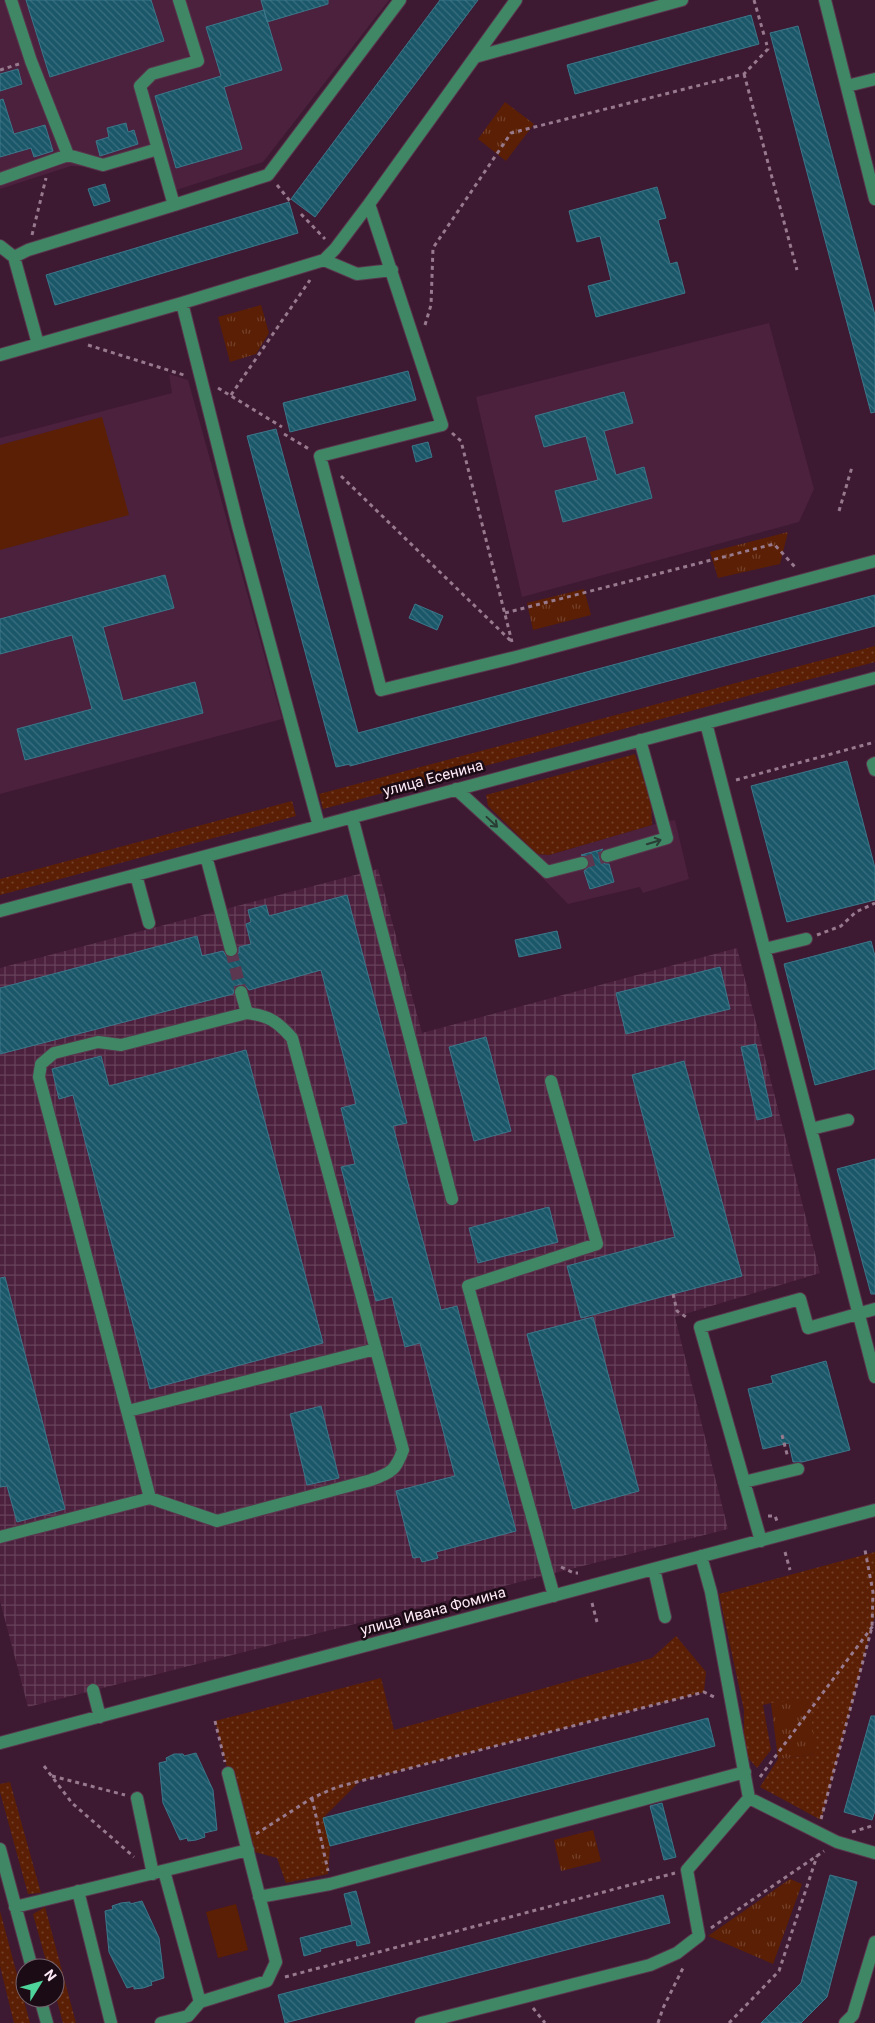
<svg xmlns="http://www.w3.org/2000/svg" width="875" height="2023" viewBox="0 0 875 2023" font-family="Roboto,sans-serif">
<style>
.built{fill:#4c213e}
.industrial{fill:url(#industrial-grid)}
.grass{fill:url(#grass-dots)}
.park{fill:url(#park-tufts)}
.garden{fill:#5a1f04}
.building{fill:url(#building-back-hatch);stroke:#3d778a}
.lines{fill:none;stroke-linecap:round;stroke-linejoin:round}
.minor-tunnel{stroke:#5b384f;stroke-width:12;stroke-dasharray:12 6;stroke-linecap:butt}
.minor-casing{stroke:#59364d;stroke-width:14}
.path{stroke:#977a8d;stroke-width:3;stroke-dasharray:4 4;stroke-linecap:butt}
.minor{stroke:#408766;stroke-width:12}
.oneway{stroke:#2a3d35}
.labels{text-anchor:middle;stroke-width:5;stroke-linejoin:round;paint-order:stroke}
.street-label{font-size:15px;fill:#feeaf6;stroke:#1b0b15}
</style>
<defs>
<pattern id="industrial-grid" width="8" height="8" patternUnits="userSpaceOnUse" patternTransform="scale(1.25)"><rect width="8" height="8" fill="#4c213e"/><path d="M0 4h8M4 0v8" fill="none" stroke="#67415a"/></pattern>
<pattern id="grass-dots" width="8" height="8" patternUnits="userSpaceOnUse" patternTransform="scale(1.25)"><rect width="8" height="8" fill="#5a1f04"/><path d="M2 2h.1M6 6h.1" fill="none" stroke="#734029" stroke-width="1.8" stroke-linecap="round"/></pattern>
<pattern id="park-tufts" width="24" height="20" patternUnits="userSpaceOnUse" patternTransform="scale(1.25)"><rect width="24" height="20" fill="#5a1f04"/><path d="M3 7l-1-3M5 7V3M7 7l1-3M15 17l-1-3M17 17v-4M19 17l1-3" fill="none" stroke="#734029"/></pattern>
<pattern id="building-back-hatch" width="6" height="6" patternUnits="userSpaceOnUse" patternTransform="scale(1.25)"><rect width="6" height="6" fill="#195769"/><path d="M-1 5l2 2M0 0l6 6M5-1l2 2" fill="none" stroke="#3c6f7f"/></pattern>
</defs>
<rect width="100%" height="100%" fill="#3e1932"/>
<path class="built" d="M0 0H389L263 162 164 194 153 158 116 168 71 166 0 189Z
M769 323 814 489 799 522 522 597 476 397Z
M169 374 188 380 282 719 0 794V438L172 393Z
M675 820 689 879 643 893 640 887 568 904 527 862 537 854 549 855 662 822Z"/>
<path class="industrial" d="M378 869 422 1033 737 948 820 1273 675 1317 728 1529 28 1707 0 1601V968Z"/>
<path class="grass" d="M875 646V662L323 809 319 794Z
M635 754 651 800 652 825 549 855 537 854 488 806 486 795Z
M292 801 296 816 0 895V879Z
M875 1552V1615L821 1820 760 1787 778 1759 815 1754 771 1703 763 1705 771 1750 757 1768 744 1753V1710L719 1594Z
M676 1636 706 1672 704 1692 360 1781 323 1818 330 1846 328 1874 286 1883 277 1858 248 1850 215 1721 381 1678 394 1730 652 1658Z
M10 1782 41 1893 28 1894 0 1792V1784Z
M45 1907 76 2023H63L55 1993V1968H48L33 1914Z
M0 1911 30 2023H14L0 1966Z"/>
<path class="park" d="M505 102 534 124 506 161 478 139Z
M261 305 269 333 256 354 230 362 218 317Z
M788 532 780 564 718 578 710 552Z
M584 589 591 615 533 630 527 603Z
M809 1699 816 1754 778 1759 771 1703Z
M593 1830 601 1861 561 1871 554 1840Z
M790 1879 802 1884 773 1964 708 1936Z"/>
<path class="garden" d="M102 417 129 515 0 550V445Z
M236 1904 248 1950 218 1958 206 1912Z"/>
<path class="building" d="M26 0H151L164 41 50 77Z
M261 0H328V4L267 22Z
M440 0H478L315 217 291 199Z
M264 10 282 70 224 87 242 149 176 168 155 96 221 76 206 27Z
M751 15 759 44 575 94 567 65Z
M798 26 875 315V412L871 413 770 33Z
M18 69 22 84 0 91V74Z
M3 99 14 134 45 125 53 151 34 157 31 148 0 157V100Z
M126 123 128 132 134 130 138 144 100 156 96 141 109 137 107 128Z
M105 184 110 201 94 206 88 189Z
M657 187 666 218 658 220 670 264 677 262 685 293 596 317 588 286 611 280 600 236 577 242 569 211Z
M289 202 298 233 55 305 46 275Z
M408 371 416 400 290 432 283 403Z
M624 392 633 423 604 431 616 475 644 467 652 498 563 522 555 491 598 480 586 436 544 447 535 416Z
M276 429 358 733 875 595V626L350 766V764L336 767 247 436Z
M428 442 432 457 416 462 412 446Z
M165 575 174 608 103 627 123 701 195 682 203 713 25 760 17 729 92 709 72 635 0 654V619Z
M415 604 443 616 437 630 409 618Z
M847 761 875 868V900L787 922 751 786Z
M603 849 599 854V859L605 864H609L614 882 590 889 584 871 590 866V861L587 857 581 855Z
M347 895 407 1123 393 1126 441 1310 457 1306 516 1531 436 1552 438 1558 422 1562 420 1557 413 1558 396 1491 455 1476 420 1343 405 1347 392 1297 376 1301 341 1167 355 1164 341 1108 356 1104 321 970 249 990 246 986 239 984 235 987 233 994 0 1054V988L197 936 202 956 223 951 226 956 233 958 239 953V947L251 944 246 924 251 922 248 910 266 905 269 916Z
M557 931 561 948 519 957 515 940Z
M871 941 875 956V1069L815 1085 784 964Z
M720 967 730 1009 626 1034 616 993Z
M486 1037 511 1131 474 1141 449 1047Z
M756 1044 772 1116 757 1120 741 1047Z
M246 1050 323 1343 150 1389 73 1095 59 1099 52 1069 101 1056 109 1086Z
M684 1061 742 1276 581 1318 567 1266 675 1237 632 1075Z
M875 1159V1294H871L837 1169Z
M549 1207 558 1242 478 1263 469 1228Z
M5 1277 65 1509 17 1522 7 1486 0 1487V1278Z
M593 1317 639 1491 573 1509 527 1334Z
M826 1361 850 1450 802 1462H793L789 1443 763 1449 748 1389 773 1383 771 1376Z
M321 1406 339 1478 307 1485 290 1414Z
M871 1716H875V1811L872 1820 844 1812Z
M708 1718 715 1746 330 1846 323 1818Z
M196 1753 213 1790 217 1830 204 1833 205 1837 196 1840 188 1841 187 1838 180 1840 163 1803 159 1763 167 1761 166 1758 174 1754H183L184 1756Z
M662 1803 676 1857 664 1860 650 1806Z
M830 1875 857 1882 827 1997 801 2023H761L801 1983Z
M356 1891 370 1943 357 1946 356 1940 320 1949 321 1951 304 1956 300 1938 352 1925 344 1894Z
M663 1895 670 1923 285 2023 278 1995Z
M142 1901 159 1938 164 1978 151 1982 152 1985 143 1988 134 1989V1986L127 1988 109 1952 105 1911 113 1909 112 1906 121 1903 130 1902V1904Z"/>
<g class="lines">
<path class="minor-tunnel" d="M582 863 607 856
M231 950 241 992"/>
<defs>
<path id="minor" d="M11 0 31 61 68 155
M179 0 198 61 152 74 140 86 174 205 268 175 400 0
M825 0 875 199
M475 57 682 0
M847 86 875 79
M0 179 68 155 103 165 158 149
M369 204 442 425 320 456 381 690 516 657 875 561
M0 246 14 257 38 344
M14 257 28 250 174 205
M324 260 357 274 392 270
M182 303 324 260 335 249 369 204 516 0
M0 355 182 303 238 526 319 826
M706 723 875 1377
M875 763 873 764 875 770
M456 789 547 872 582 863
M352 817 452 1199
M206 856 231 950
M607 856 667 838 640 740
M136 875 149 923
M0 911 875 678
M765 949 806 939
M551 1081 597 1244 468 1286 554 1596
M811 1129 848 1120
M128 1411 376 1349
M744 1482 798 1469
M150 1498 39 1077 41 1064 54 1053 98 1042 121 1045 247 1013 241 992
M0 1537 150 1498 217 1521 371 1480C391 1473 396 1470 403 1450L292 1038C277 1021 269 1016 247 1013
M761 1541 700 1327 800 1299 808 1328 875 1309
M701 1556 711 1592 749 1798 837 1842 875 1853
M654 1569 665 1617
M93 1690 100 1717
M0 1743 875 1510
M137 1798 153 1874
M0 1849 32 1968
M164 1871 200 2002 267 1981 276 1962 228 1773
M78 1891 111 2023
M259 1897 330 1884 745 1772
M15 1907 248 1850
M40 1998 47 2023
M161 2023 188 2016 200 2002
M421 2023 650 1965 677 1953 699 1936 687 1870 749 1798
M845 2023 853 2015 875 1942"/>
</defs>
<use href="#minor" class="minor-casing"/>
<path class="path" d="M754 0 764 35
M0 70 19 64
M744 74 797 270
M277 185 290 201
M301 214 325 239
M32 235 46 178
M425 325 431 305 433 248 511 133 744 74 768 49 766 42
M88 345 187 376
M218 388 282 427
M231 395 310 280
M452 433 461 441 512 642
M284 434 309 449
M341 476 513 643
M839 511 852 467
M505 613 774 544 795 567
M736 780 875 742
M817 935 841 926 856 912 875 903
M673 1294 677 1311 689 1319
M782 1435 788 1458
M768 1516H775L777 1521
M785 1552 790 1570
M561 1567 574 1573H578
M592 1603 597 1622
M215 1721 225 1762
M44 1766 72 1803 134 1857
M52 1776 125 1795
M760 1777 875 1623
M312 1798 328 1871
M821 1819 872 1627 873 1592 865 1550
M852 1832 875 1825
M256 1834 312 1798 337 1787 704 1692 716 1698
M711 1928 824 1851
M285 1977 675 1873
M533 2008 545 2023
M658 2023 663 2008 684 1966
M729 2023 779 1971 817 1856"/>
<use href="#minor" class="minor"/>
</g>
<defs><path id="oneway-shaft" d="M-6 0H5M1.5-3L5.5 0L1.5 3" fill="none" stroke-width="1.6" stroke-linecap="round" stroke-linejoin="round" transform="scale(1.25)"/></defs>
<g class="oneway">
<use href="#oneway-shaft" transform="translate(492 822) rotate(43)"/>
<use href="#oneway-shaft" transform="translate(654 842) rotate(-17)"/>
</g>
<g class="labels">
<g class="street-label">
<text transform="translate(433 778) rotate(-15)" y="5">улица Есенина</text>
<text transform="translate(433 1611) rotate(-15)" y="5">улица Ивана Фомина</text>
</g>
</g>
<g transform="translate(40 1983) rotate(53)"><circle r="24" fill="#1b0b15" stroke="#76646f"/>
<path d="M0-4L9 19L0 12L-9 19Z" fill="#4ed39a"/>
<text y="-8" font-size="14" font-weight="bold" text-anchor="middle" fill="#feeaf6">N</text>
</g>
</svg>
